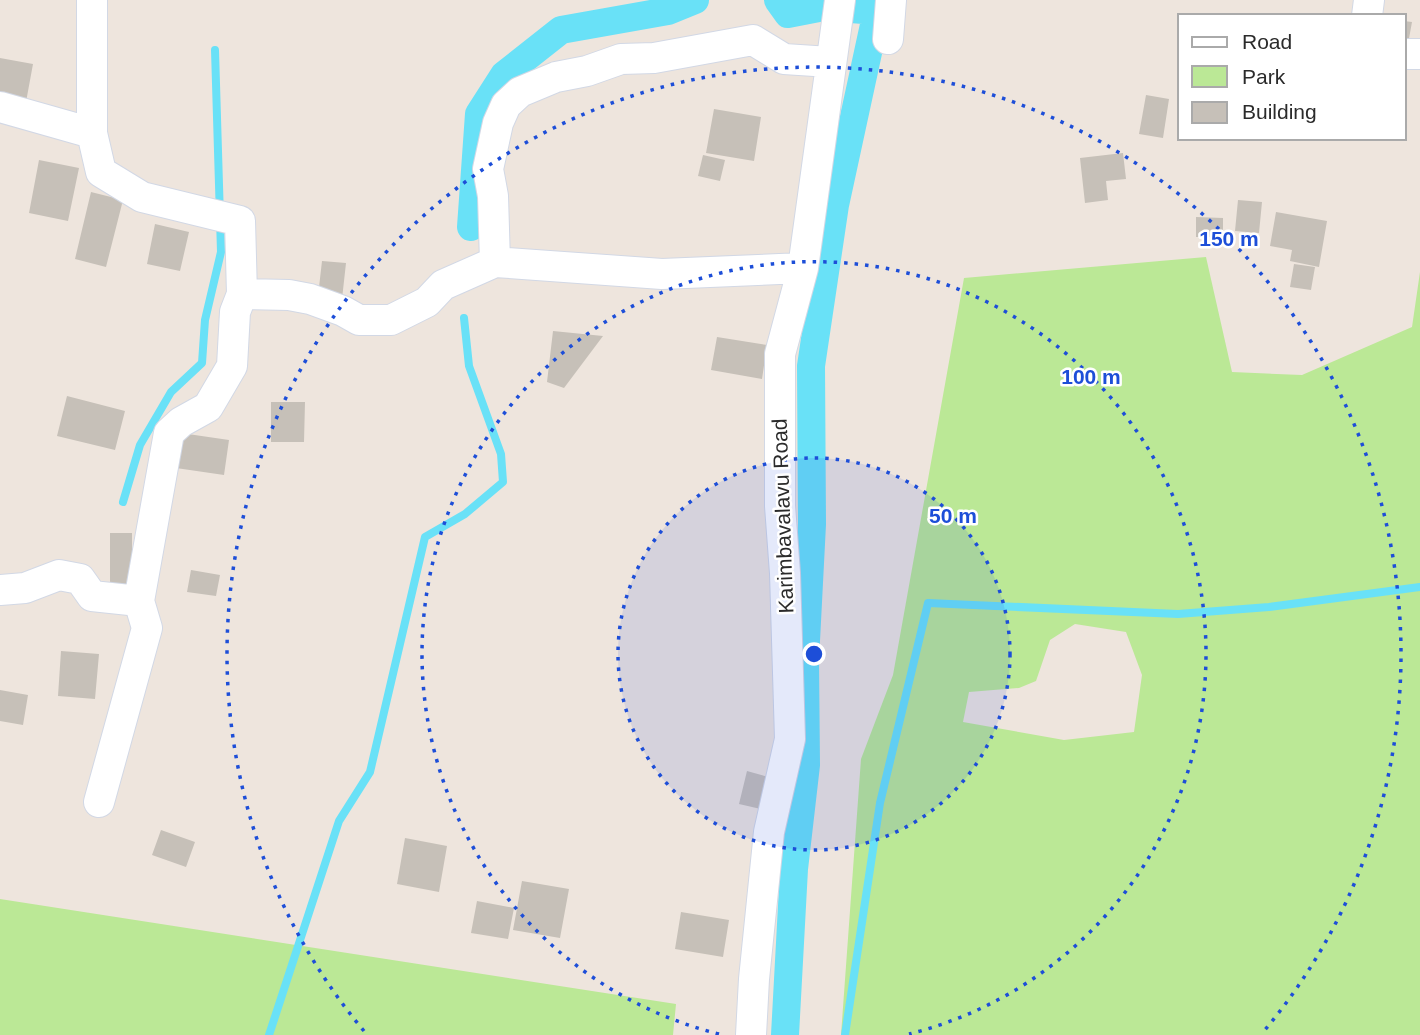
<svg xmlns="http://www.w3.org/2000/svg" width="1420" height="1035" viewBox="0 0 1420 1035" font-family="Arial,sans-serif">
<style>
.green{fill:#bbe896;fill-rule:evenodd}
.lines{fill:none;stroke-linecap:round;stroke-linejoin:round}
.stream{stroke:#69e1f7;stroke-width:8}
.canal{stroke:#69e1f7;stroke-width:28}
.building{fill:#c6c0b8}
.street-casing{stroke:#d2d8e5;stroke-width:32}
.street{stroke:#fff;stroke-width:30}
.ring{fill:none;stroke:#1d4ed8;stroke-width:3.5;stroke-dasharray:3.5 7}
.labels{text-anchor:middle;stroke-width:5;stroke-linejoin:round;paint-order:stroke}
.street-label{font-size:21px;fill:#2b2b2b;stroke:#fff}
.centre{fill:#1d4ed8;stroke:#fff;stroke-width:3.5}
.ring-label{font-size:21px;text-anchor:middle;font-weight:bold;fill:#1d4ed8;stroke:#fff;stroke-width:5;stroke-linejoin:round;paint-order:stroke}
</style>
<rect width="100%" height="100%" fill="#eee5dd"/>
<path class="green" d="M1206 257 1232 372 1302 375 1412 327 1420 272V1035H841L861 759 893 675 964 278ZM1075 624 1126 632 1142 675 1134 732 1064 740 963 722 969 692 1019 688 1036 681 1050 640Z
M0 899 676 1004 673 1035H0Z"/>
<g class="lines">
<path class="stream" d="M123 502 140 445 171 392 202 363 205 320 221 252 215 50
M269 1035 339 821 370 772 425 537 465 514 503 482 501 454 469 366 464 318
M845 1035 880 803 928 603 1178 614 1269 607 1420 587"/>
<path class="canal" d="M778 0 788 14 824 7 877 11V0
M471 227 479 114 504 75 561 30 668 11 695 0
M785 1035 794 869 806 765 805 660 812 524 811 366 835 205 877 11"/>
</g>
<path class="building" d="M1404 21 1412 22 1408 44 1404 43Z
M0 58 33 64 26 102 0 97Z
M1146 95 1169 99 1163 138 1139 134Z
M714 109 761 117 754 161 706 153Z
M1123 153 1126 179 1106 181 1108 200 1085 203 1080 158Z
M703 155 725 160 720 181 698 176Z
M39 160 79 168 68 221 29 213Z
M91 192 123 200 106 267 75 259Z
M1238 200 1262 202 1259 233 1235 231Z
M1276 212 1327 221 1319 267 1290 261 1292 250 1270 246Z
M1196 217 1223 218V237H1196Z
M155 224 189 232 180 271 147 264Z
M322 261 346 263 342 299 318 296Z
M1294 264 1315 267 1311 290 1290 287Z
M553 331 603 336 564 388 547 382Z
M717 337 767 345 762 379 711 370Z
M67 396 125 411 115 450 57 436Z
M271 402H305L304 442H271Z
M181 433 229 440 224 475 176 468Z
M110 533H132V586H110Z
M191 570 220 575 216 596 187 592Z
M61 651 99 654 95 699 58 696Z
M0 690 28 695 23 725 0 721Z
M747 771 772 778 765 810 739 804Z
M161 830 195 842 186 867 152 855Z
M405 838 447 846 439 892 397 884Z
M522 881 569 889 560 938 513 930Z
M477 901 514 908 508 939 471 933Z
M681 912 729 920 723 957 675 949Z"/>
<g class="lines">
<defs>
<path id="street" d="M92 0V133L101 172 142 197 240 221 242 294
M1367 16 1369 0
M888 39 891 0
M1404 54H1420
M0 107 92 133
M495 262 662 274 803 268
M0 590 25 588 59 575 80 579 92 596 139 601
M99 802 147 628 139 601 169 433 181 422 208 407 232 366 235 312 242 294 289 295 310 299 343 311 359 320H391L427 302 443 285 495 262 493 196 488 169 498 123 506 105 520 92 556 77 587 71 621 59 654 58 753 40 784 59 830 62
M751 1035 754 979 769 832 790 739 785 573 780 506V354L803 268 840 0"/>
</defs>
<use href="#street" class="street-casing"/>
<use href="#street" class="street"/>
</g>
<circle cx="814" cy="654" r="196" fill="#1d4ed8" fill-opacity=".12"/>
<g class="ring">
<circle cx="814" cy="654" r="196"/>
<path d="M719 1034A392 392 0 1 1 909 1034"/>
<path d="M364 1031A587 587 0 1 1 1264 1031"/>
</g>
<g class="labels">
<g class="street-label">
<text transform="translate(783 516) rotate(-92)" y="7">Karimbavalavu Road</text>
</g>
</g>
<circle cx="814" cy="654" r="10" class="centre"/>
<g class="ring-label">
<text x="1229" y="246">150 m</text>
<text x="1091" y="384">100 m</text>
<text x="953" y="523">50 m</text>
</g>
<rect x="1178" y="14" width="228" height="126" fill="#ffffff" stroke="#aaaaaa" stroke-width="2"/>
<rect x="1192" y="37" width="35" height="10" fill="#ffffff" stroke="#aaaaaa" stroke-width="2"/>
<text x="1242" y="49" font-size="21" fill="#2b2b2b">Road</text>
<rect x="1192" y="66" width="35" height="21" fill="#bbe896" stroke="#aaaaaa" stroke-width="2"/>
<text x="1242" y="84" font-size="21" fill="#2b2b2b">Park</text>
<rect x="1192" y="102" width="35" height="21" fill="#c6c0b8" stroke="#aaaaaa" stroke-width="2"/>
<text x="1242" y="119" font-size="21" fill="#2b2b2b">Building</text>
</svg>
